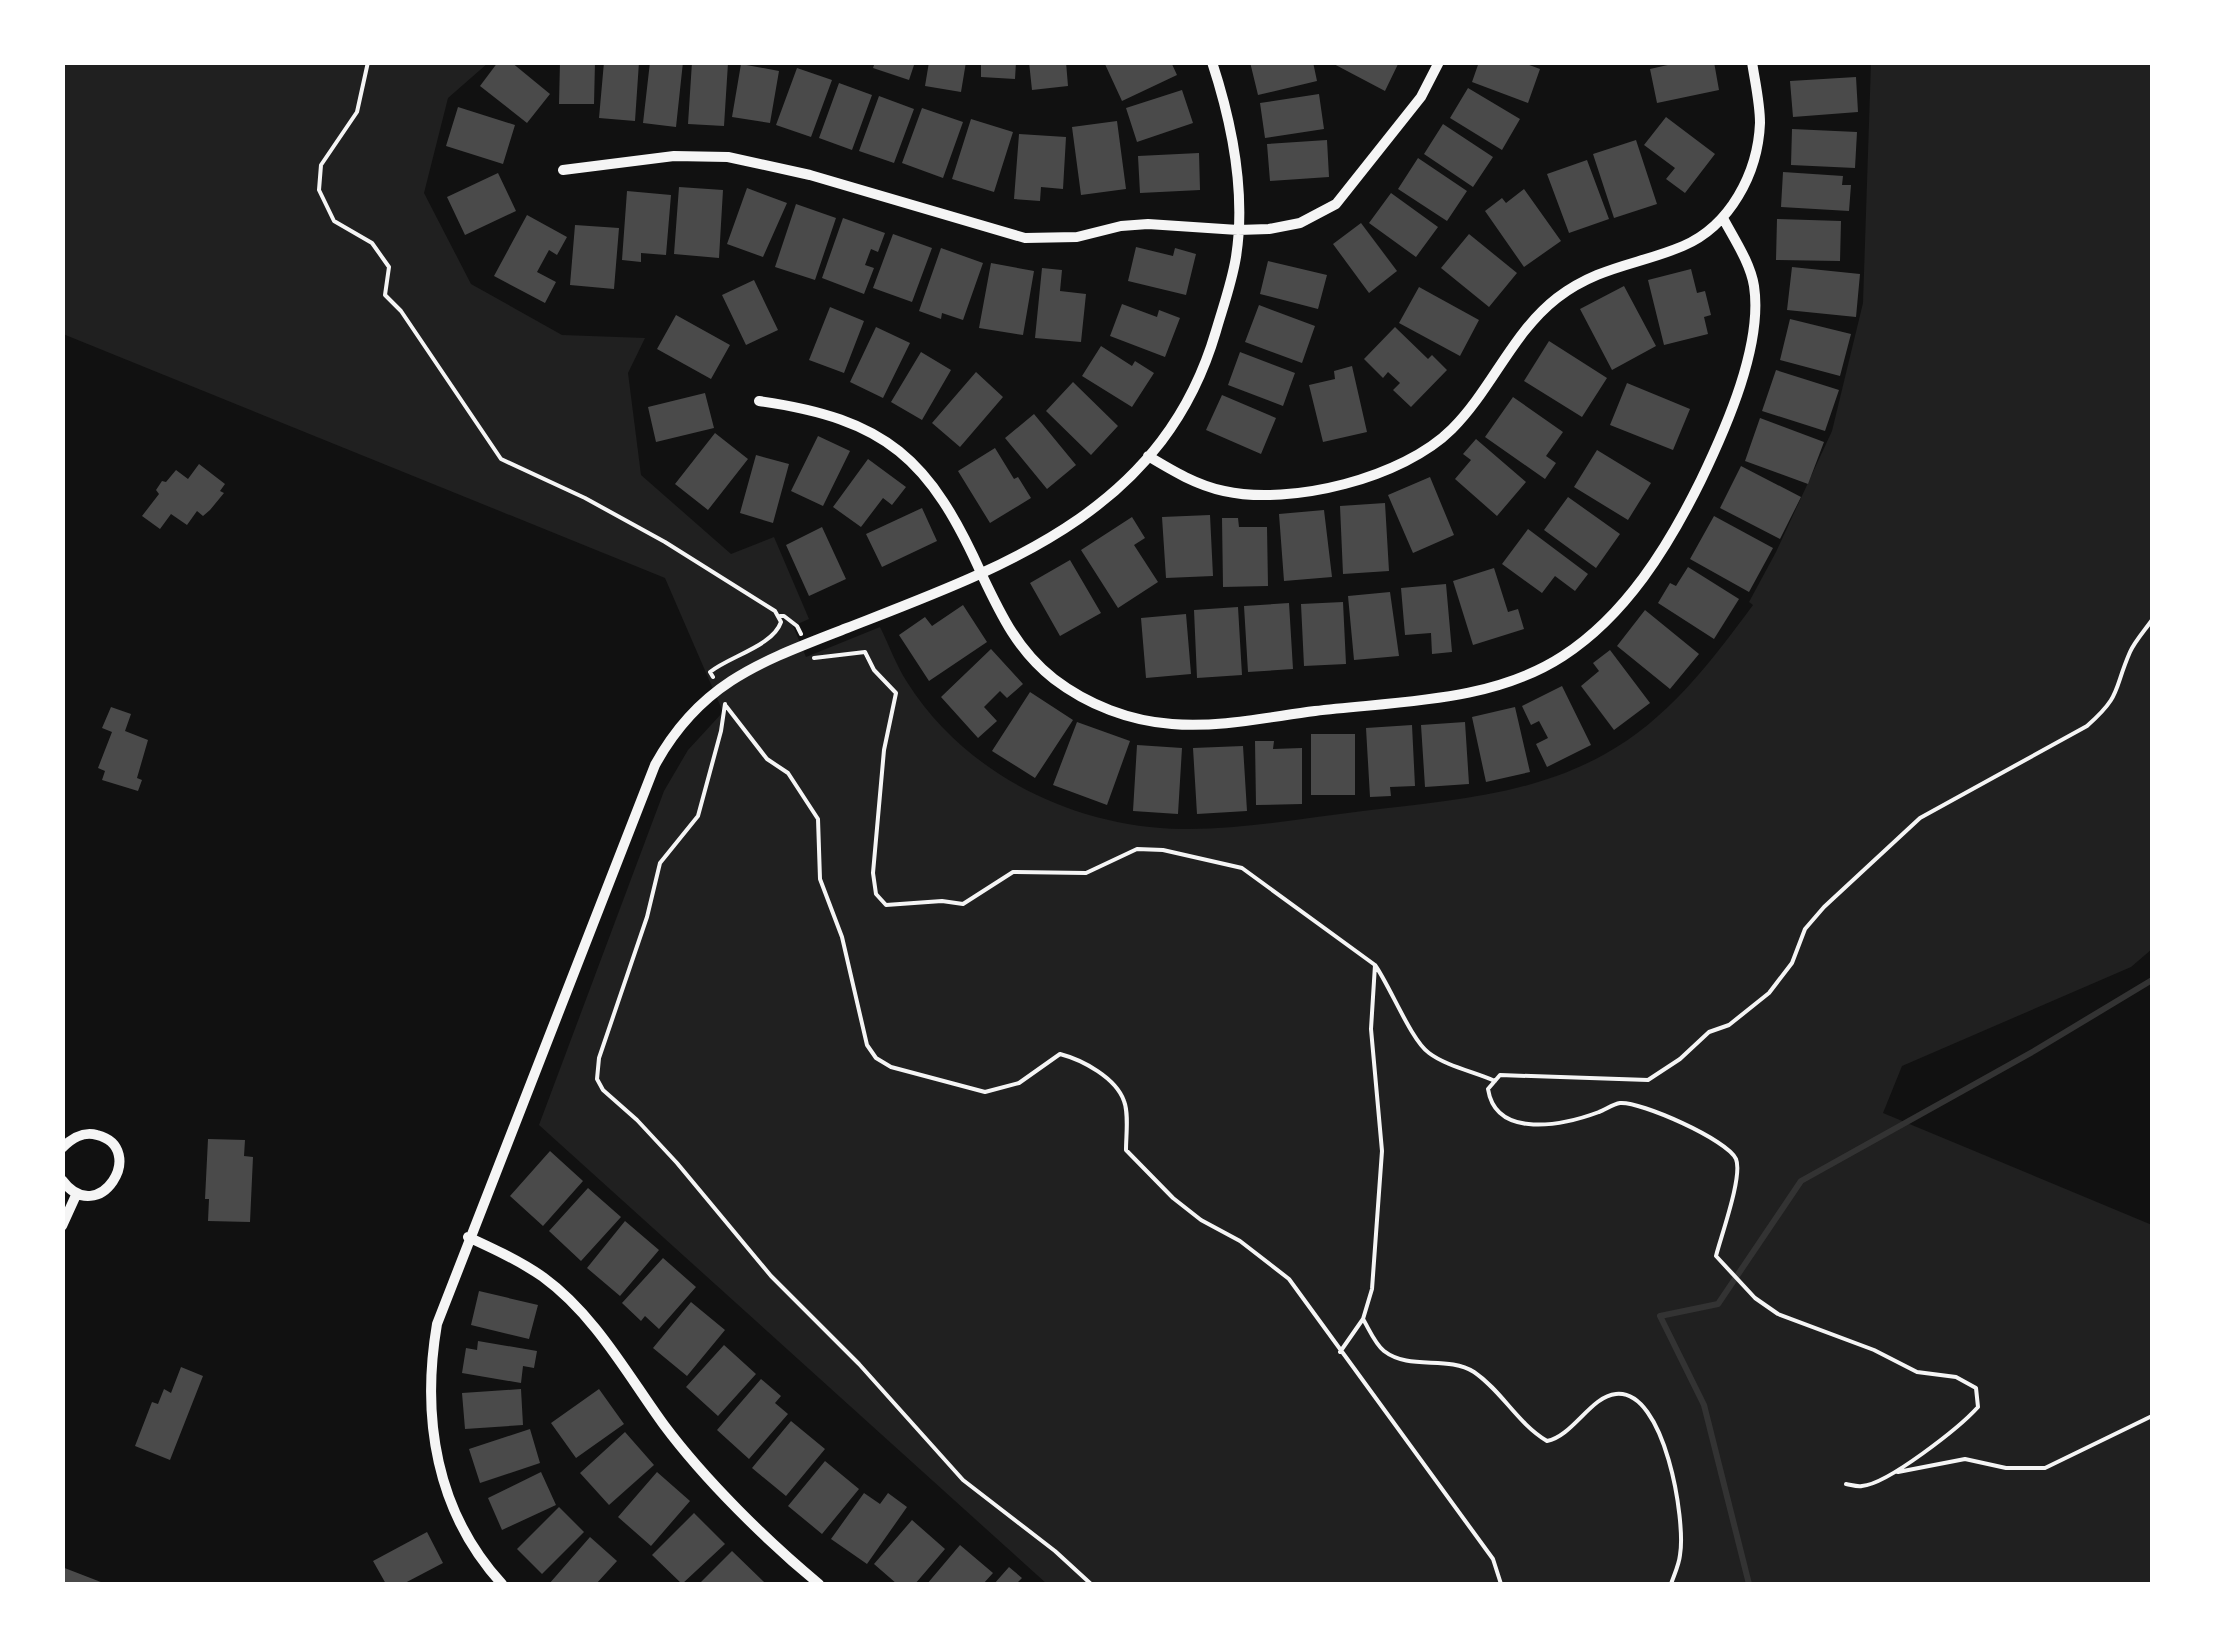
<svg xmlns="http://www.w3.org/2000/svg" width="2215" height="1647" viewBox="0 0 2215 1647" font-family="Inter,sans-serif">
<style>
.green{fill:#202020}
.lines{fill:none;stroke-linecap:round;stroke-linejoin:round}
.stream{stroke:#333;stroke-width:6}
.building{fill:#4a4a4a}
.path{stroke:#f5f5f5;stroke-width:4}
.minor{stroke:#f5f5f5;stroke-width:10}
</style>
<rect width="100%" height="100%" fill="#111"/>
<path class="green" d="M62 63H488L448 98 424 193 471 284 562 335 645 338 628 373 641 475 731 554 774 537 809 619 793 626 806 657 880 627C889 645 896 665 907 682 966 775 1074 827 1182 829 1242 830 1304 818 1363 811 1446 801 1530 796 1605 754 1667 720 1711 662 1753 605L1749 602 1776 552 1832 431 1863 303 1871 63H2152V949L2131 967 1902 1066 1883 1113 2152 1225V1584H1047L539 1125 664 791 688 750 723 712 665 578 63 334Z"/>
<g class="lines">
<path class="stream" d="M1749 1584 1704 1405 1660 1316 1718 1304 1801 1181 2034 1051 2152 980"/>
</g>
<path class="building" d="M498 62H511L550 94 527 123 480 86Z
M560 62H595L594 104H559Z
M604 62H639L635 121 599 118Z
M650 62H683L676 127 643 123Z
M692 62 728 63 724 126 688 124Z
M875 62H915L909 80 873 68Z
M929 62H966L961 92 925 86Z
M981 62H1016L1015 79 981 77Z
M1029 62H1066L1068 86 1032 90Z
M1104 62H1171L1177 75 1122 101Z
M1250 62H1313L1317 81 1258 95Z
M1330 62H1399L1385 91Z
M1479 62H1521L1540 69 1528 103 1472 82Z
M1681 62H1714L1719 90 1657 103 1650 69Z
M741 64 779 71 770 123 732 117Z
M797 68 832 80 811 137 776 125Z
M1856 77 1858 112 1793 117 1790 81Z
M839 83 872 95 852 150 819 138Z
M1468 88 1520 119 1502 150 1450 118Z
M1182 90 1193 123 1137 142 1126 108Z
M1319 94 1324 129 1265 138 1260 103Z
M879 96 914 109 894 163 859 151Z
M458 107 515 125 503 164 446 146Z
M922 108 963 122 943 178 902 163Z
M1666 117 1715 154 1685 193 1666 179 1675 168 1644 145Z
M971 119 1013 132 994 192 952 179Z
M1117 121 1126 189 1081 195 1072 127Z
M1443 124 1493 157 1473 187 1424 154Z
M1792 129 1857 132 1855 168 1791 165Z
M1019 134 1066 137 1063 189 1041 187 1040 201 1014 199Z
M1327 140 1329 177 1270 181 1267 144Z
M1636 140 1657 204 1614 218 1593 154Z
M1199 153 1200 190 1140 193 1138 156Z
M1418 158 1467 191 1447 221 1398 189Z
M1587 160 1609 219 1569 233 1547 174Z
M1783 172 1843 176 1842 185H1851L1849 211 1781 207Z
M498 173 516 211 465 235 447 197Z
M679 187 723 190 719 258 674 254Z
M747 188 787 203 763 257 727 244Z
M1524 189 1561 241 1524 267 1485 211 1502 198 1506 203Z
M627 191 671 195 666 255 641 253V262L622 260Z
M1391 193 1438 227 1416 257 1369 223Z
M796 204 836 218 815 280 775 267Z
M527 215 567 237 557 255 549 250 537 272 556 282 545 303 494 276Z
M843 218 885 233 878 252 871 249 865 265 874 268 864 294 822 278Z
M1777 219 1841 221 1840 261 1776 260Z
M1361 223 1397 271 1369 293 1333 244Z
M575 225 619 228 614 289 570 285Z
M893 234 932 248 912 302 873 288Z
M1469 234 1517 273 1489 307 1441 268Z
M1136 247 1173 256 1175 248 1196 254 1186 295 1128 281Z
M941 248 983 263 963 320 942 313 941 319 919 311Z
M1268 261 1327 275 1318 309 1260 294Z
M991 263 1034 271 1023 335 979 328Z
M1792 267 1860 274 1856 317 1787 310Z
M1042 268 1062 270 1060 291 1086 294 1081 342 1035 338Z
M1691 269 1697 293 1705 291 1711 315 1704 317 1708 334 1664 345 1648 280Z
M754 280 778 330 746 345 722 295Z
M1624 286 1656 346 1612 370 1580 309Z
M1419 287 1479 320 1460 356 1399 323Z
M1122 304 1157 317 1159 310 1180 318 1165 357 1110 336Z
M1259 305 1315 326 1302 363 1245 342Z
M830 307 864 321 844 373 809 360Z
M676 315 730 345 711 379 657 349Z
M1790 319 1851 334 1840 376 1780 360Z
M876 327 910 343 883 398 850 382Z
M1395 327 1428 359 1432 355 1447 370 1411 407 1393 390 1400 383 1388 372 1383 378 1364 359Z
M1549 341 1607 378 1582 417 1524 381Z
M1101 346 1132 366 1135 361 1154 373 1132 407 1082 376Z
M921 352 951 370 922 420 891 402Z
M1240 352 1295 373 1283 406 1228 385Z
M1352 366 1367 432 1323 442 1309 385 1335 379 1334 371Z
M1776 370 1839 390 1825 431 1762 411Z
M976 372 1003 397 960 447 932 423Z
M1073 382 1118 426 1091 455 1046 411Z
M1627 383 1690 409 1673 450 1610 425Z
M705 393 714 428 656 442 648 407Z
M1222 395 1276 418 1261 454 1206 430Z
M1513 397 1563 432 1546 456 1556 463 1545 479 1485 437Z
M1034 414 1076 465 1047 489 1005 438Z
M1760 418 1824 442 1808 484 1745 461Z
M715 433 748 459 708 510 675 484Z
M818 436 850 451 823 506 791 491Z
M1476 439 1526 482 1497 516 1455 479 1471 460 1463 454Z
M995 448 1014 479 1018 477 1031 498 990 523 958 471Z
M1597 450 1651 483 1628 520 1574 487Z
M756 455 789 464 773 523 740 513Z
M868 459 906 487 892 505 883 498 861 527 833 507Z
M199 464 225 484 220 491 224 493 210 510 203 516 197 511 187 525 171 514 160 529 142 516 159 494 156 490 162 481 166 482 176 470 188 479Z
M1741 466 1801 497 1780 539 1720 508Z
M1430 477 1454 535 1413 553 1388 495Z
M1568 497 1620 534 1596 568 1544 530Z
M1385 503 1389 571 1343 574 1340 506Z
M922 508 937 541 882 567 866 534Z
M1324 510 1332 577 1284 581 1279 514Z
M1210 515 1213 576 1166 578 1162 517Z
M1714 516 1773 548 1749 592 1690 559Z
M1132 517 1145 538 1134 545 1158 582 1118 608 1081 550Z
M1222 518H1238L1239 527H1267L1268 586 1223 587Z
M822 527 846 579 809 596 786 545Z
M1528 529 1588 574 1575 591 1555 576 1542 593 1502 564Z
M1070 560 1101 613 1060 636 1030 583Z
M1688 567 1739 599 1714 639 1658 603 1670 583 1676 586Z
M1494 568 1508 612 1518 609 1524 629 1473 645 1453 581Z
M1446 584 1452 652 1432 654 1431 633 1405 635 1401 588Z
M1390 592 1399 656 1354 660 1348 596Z
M1343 602 1346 664 1304 666 1301 604Z
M1289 603 1293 669 1248 672 1244 606Z
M963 605 987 642 929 681 899 635 925 617 932 626Z
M1238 607 1242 675 1197 678 1194 610Z
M1645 610 1699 654 1670 689 1617 646Z
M1186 614 1191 674 1146 678 1141 618Z
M991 649 1023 684 1007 698 1000 691 984 707 997 721 978 738 941 697Z
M1610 650 1650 703 1614 730 1581 686 1599 671 1593 663Z
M1562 686 1591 745 1547 767 1536 744 1548 738 1539 721 1531 725 1522 706Z
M1030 692 1073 720 1035 778 992 751Z
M111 707 131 714 125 731 148 740 137 778 142 780 138 791 102 780 105 771 98 768 112 732 102 728Z
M1515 707 1530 772 1486 782 1472 717Z
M1077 722 1130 741 1107 805 1053 785Z
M1465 722 1469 784 1425 787 1421 725Z
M1412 725 1415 786 1390 787 1391 796 1370 797 1366 728Z
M1311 734H1355V795H1311Z
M1255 741H1274L1273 749 1302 748V804L1256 805Z
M1137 745 1182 748 1178 814 1133 811Z
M1243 746 1247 811 1197 814 1193 748Z
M208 1139 245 1140 244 1156 253 1157 250 1222 208 1221 209 1199H205Z
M550 1151 583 1181 543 1226 510 1196Z
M588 1188 621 1217 581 1261 549 1231Z
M625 1221 659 1250 620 1296 587 1268Z
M663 1258 696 1287 659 1329 645 1316 641 1321 622 1303Z
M479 1291 538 1305 529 1339 471 1325Z
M691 1302 725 1330 687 1376 653 1348Z
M478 1341 537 1351 534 1368 523 1366 521 1383 462 1373 466 1348 477 1350Z
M724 1345 756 1374 718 1416 686 1387Z
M181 1367 203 1376 170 1460 135 1446 152 1402 158 1404 164 1389 171 1393Z
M761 1379 781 1396 775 1403 788 1414 749 1459 717 1430Z
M521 1389 523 1425 465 1429 462 1393Z
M599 1389 624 1424 576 1458 551 1423Z
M791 1421 825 1449 786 1496 752 1468Z
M530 1429 540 1463 480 1483 469 1449Z
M625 1432 654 1465 609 1505 580 1473Z
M825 1461 859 1489 822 1534 788 1506Z
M541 1472 556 1505 502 1530 488 1498Z
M657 1472 690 1501 651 1546 618 1517Z
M864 1493 880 1504 888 1493 907 1507 867 1564 831 1539Z
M559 1507 584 1532 542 1574 517 1549Z
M694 1513 725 1544 682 1584 652 1555Z
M912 1520 945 1549 915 1584H897L874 1564Z
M427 1532 443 1563 403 1584H386L373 1561Z
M590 1537 617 1561 596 1584H549Z
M960 1545 993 1573 983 1584H927Z
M732 1551 764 1582 762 1584H699Z
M62 1567 106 1584H62Z
M1009 1567 1022 1578 1016 1584H994Z"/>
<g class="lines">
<path class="path" d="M368 62 357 112 321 165 319 190 334 221 372 243 389 267 385 295 401 311 501 459 585 498 665 542 775 611 781 622C773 646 730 656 710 672L713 677
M780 616H784L797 626 801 634
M814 658 865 652 874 670 896 693 884 750 873 873 876 894 886 905 942 901 963 904 1013 872 1086 873 1137 849 1163 850 1242 868 1375 965 1371 1029 1382 1151 1372 1289 1363 1319 1340 1352
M725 704 721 731 698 816 660 863 647 917 599 1058 597 1079 603 1090 637 1120 677 1163 771 1276 859 1364 963 1480 1055 1551 1091 1584
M726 706 767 759 788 773 818 819 820 879 842 937 867 1045 876 1058 891 1067 985 1092 1019 1083 1060 1054C1083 1060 1116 1078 1124 1101 1129 1114 1126 1135 1126 1150L1173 1198 1201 1220 1240 1241 1289 1279 1493 1559 1501 1584
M1375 965C1390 986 1411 1040 1429 1053 1446 1066 1475 1072 1495 1081
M1363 1319C1369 1329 1375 1344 1384 1351 1410 1371 1447 1355 1474 1372 1502 1391 1517 1423 1547 1441 1573 1436 1591 1396 1616 1394 1665 1389 1686 1521 1680 1555 1679 1565 1674 1575 1671 1584
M1898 1472 1965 1459 2006 1468H2045L2152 1416
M1846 1484C1852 1485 1857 1487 1862 1486 1888 1484 1960 1427 1978 1407L1976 1388 1956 1377 1917 1372 1874 1350 1778 1314 1755 1298 1716 1256C1721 1236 1743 1176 1736 1159 1728 1140 1640 1101 1620 1103 1613 1104 1605 1110 1599 1112 1564 1125 1496 1140 1488 1089L1500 1075 1648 1080 1680 1059 1709 1032 1729 1025 1769 993 1792 963 1805 929 1824 907 1920 818 2087 726C2122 695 2113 691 2130 652 2135 641 2145 630 2152 620"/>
<path class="minor" d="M563 170 674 156 728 157 810 175 1025 238 1077 237 1121 226 1148 224 1238 230 1269 229 1300 223 1336 204 1421 97 1439 62
M759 401C887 419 930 459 982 575 1001 615 1018 651 1054 679 1088 705 1130 721 1172 724 1219 728 1268 717 1315 711 1397 701 1491 703 1563 656 1626 615 1668 547 1701 480 1726 428 1763 345 1754 286 1750 262 1734 239 1723 218
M1148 456C1173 471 1196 485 1224 491 1291 506 1403 478 1452 429 1492 389 1512 333 1557 298 1599 266 1638 265 1683 246 1730 226 1758 173 1760 123 1760 103 1755 82 1752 62
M62 1148C72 1138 83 1131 97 1135 149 1148 99 1230 62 1180
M62 1226 77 1193
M468 1237C494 1249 520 1261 543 1277 595 1315 627 1374 664 1425 705 1480 767 1541 819 1584
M502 1584C436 1512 421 1418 437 1324L655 765C701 681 763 661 847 628 1006 566 1163 512 1216 331 1223 307 1232 282 1236 257 1246 193 1232 123 1212 62"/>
</g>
<rect width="2215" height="1647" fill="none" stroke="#ffffff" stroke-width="130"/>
</svg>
